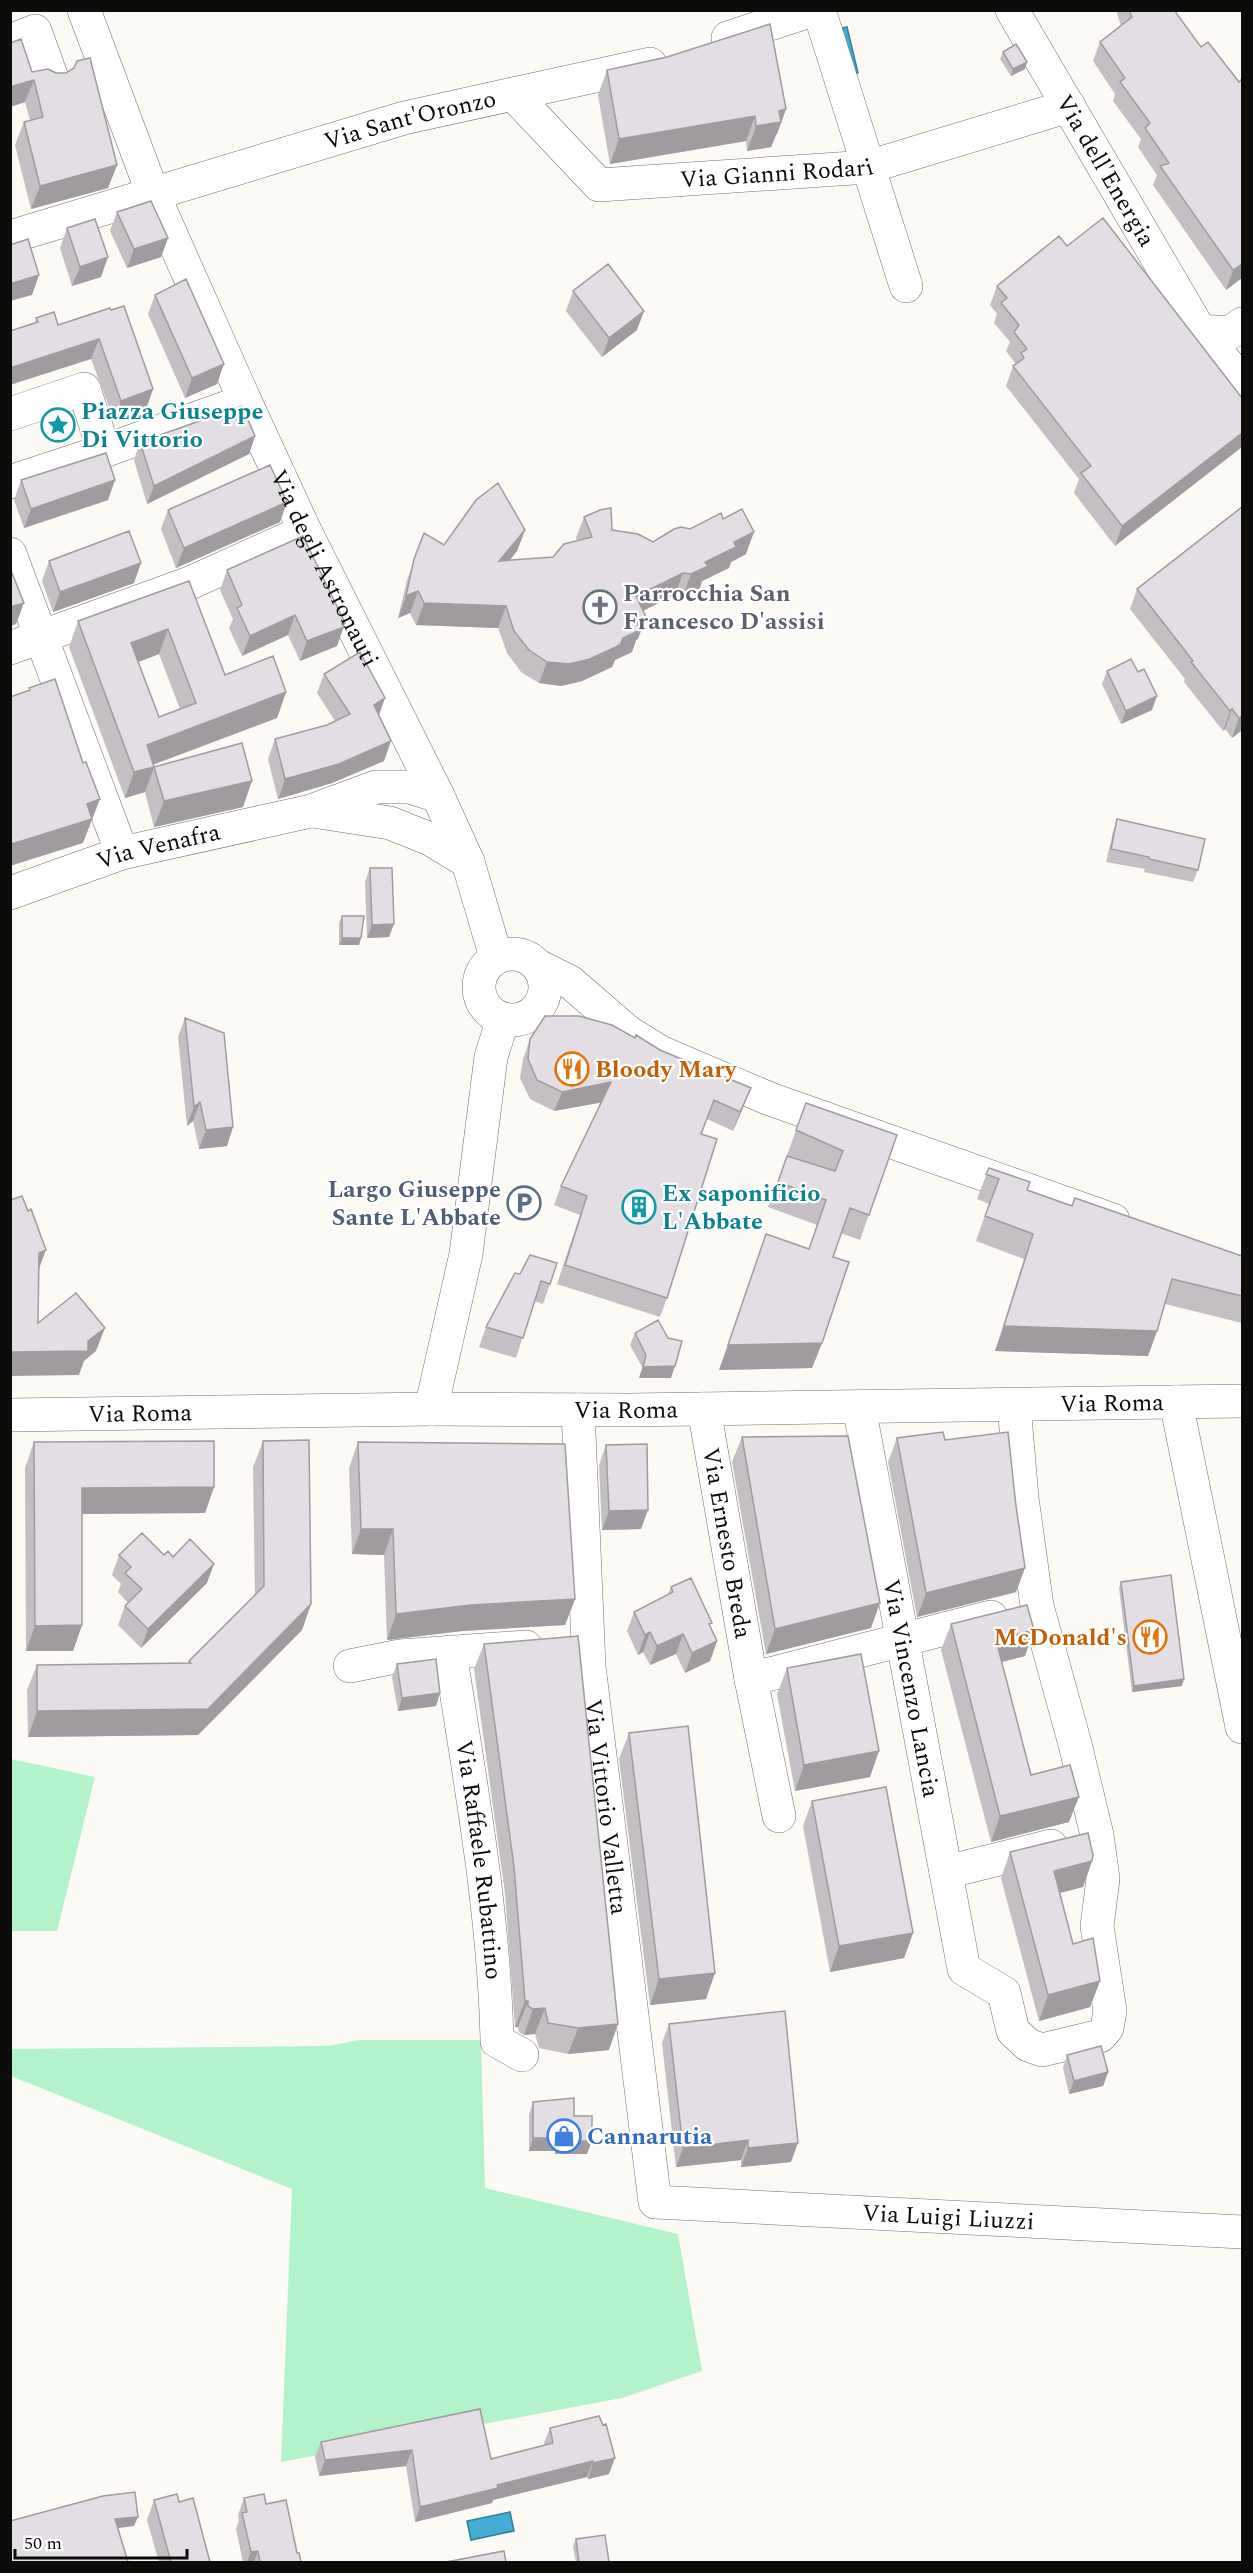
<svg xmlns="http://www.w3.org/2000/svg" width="1253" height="2573" viewBox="0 0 1253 2573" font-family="Spectral,serif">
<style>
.green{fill:#b3f3ca}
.water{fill:#44add4;stroke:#337d97;stroke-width:1.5}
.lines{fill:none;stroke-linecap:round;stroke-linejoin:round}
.minor-casing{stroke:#72716c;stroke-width:34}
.minor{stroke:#fff;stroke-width:33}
.wall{fill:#c3bfc3;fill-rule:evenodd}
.shaded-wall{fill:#9f9b9f}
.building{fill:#e3dee3;stroke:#9f9b9f;stroke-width:1.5;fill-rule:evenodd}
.labels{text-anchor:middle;stroke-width:4.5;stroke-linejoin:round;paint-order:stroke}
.street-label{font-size:24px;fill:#0c0c0a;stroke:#fff}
.culture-label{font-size:24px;font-weight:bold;fill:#0d838f;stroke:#fff;text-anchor:start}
.worship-label{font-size:24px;font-weight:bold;fill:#5b616d;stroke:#fff;text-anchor:start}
.food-label{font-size:24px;font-weight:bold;fill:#c56008;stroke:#fff;text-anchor:start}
.service-label{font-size:24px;font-weight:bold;fill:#4e5e75;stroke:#fff;text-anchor:end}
.shop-label{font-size:24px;font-weight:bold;fill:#366cbe;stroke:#fff;text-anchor:start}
</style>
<rect width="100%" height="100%" fill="#fbfaf4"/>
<path class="green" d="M11 1759 95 1777 57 1931H11Z
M359 2040H481L485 2188 678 2234 702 2371 622 2398 281 2462 292 2189 11 2076 10 2049 328 2046Z"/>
<path class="water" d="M847 27 858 73 840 77 829 31Z
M510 2512 514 2531 471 2540 467 2521Z"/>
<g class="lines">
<defs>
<g id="minor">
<path id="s1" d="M84 10 153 194 245 401 305 531 438 796 468 862 496 957"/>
<path d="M819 10 906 286"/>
<path id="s2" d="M1012 10 1200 331 1242 382"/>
<path d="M728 38 812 10"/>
<path d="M10 41 35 31 52 78"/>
<path id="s3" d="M513 94 599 185 868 167 1069 106"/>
<path id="s4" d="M10 237 404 118 650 64"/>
<path d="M1200 331 1230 333 1242 324"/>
<path d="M10 414 84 389 104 451 10 482"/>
<path d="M104 451 245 401"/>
<path d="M10 554 122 853"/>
<path d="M10 648 190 583 305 531"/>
<path d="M313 811 390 823 430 839 468 862"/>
<path id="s5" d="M10 893 122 853 311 811 376 787H410L438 796"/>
<circle cx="512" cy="987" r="33"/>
<path d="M538 966 570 982 628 1032 660 1052 770 1099 1113 1220"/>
<path d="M1176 1402 1242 1727"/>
<path id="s6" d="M859 1407 964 1969 1004 1993 1013 2031 1028 2045 1042 2050 1100 2036 1107 2028 1110 2011 1097 1926 1103 1879 1097 1835 1075 1744 1037 1606 1022 1498 1014 1405"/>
<path d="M431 1409 466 1254 491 1057 503 1019"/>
<path id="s7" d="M704 1409 751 1679 779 1816"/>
<path id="s8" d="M578 1410 589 1666 655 2202 1242 2232"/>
<path id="s9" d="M10 1415 431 1409 630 1410 1242 1401"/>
<path id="s10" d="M450 1652C470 1781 494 1911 497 2041L522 2055"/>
<path d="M350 1666 400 1656 526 1647"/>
<path d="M751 1679 991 1617"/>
<path d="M946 1872 1051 1846"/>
</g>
</defs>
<use href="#minor" class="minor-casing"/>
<use href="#minor" class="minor"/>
</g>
<path class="wall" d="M1116 10H1174L1242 278 1226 290 1153 185 1157 175 1138 147 1141 139 1113 101 1115 94 1093 61 1100 42 1121 26Z
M10 43 32 72 117 165 108 188 31 209 15 145 24 122 30 120 25 102 10 107Z
M1003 52 1025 69 1011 76 1000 59Z
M607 70 786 109 777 134 776 135 771 147 747 151 746 141 610 164 598 95Z
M117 212 168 238 161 257 127 268 110 231Z
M67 228 101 277 72 286 60 248Z
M1067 246 1242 398 1115 546 1074 493 1079 479 1006 386 1013 366 1016 364 1006 351 1010 342 994 323 997 314 990 305 997 286Z
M573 291 637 330 602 357 566 311Z
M155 295 217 384 185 398 148 314Z
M110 308 153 389 146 409 114 420 91 359 35 323 36 318 58 325Z
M255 436 249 454 147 504 134 460 140 442Z
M21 480 108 500 24 528 14 500Z
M1242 507V730L1232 738 1225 729 1223 731 1184 682 1185 679 1130 609 1137 589Z
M168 510 280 522 176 568 161 529Z
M584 517 612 530 653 542 690 529 723 519 746 554 731 562 729 568 702 581 700 588 683 596 675 595 643 611 638 639 636 640 632 652 615 660 612 667 582 681 561 686 539 683 521 672 507 653 498 628 416 625 410 613 398 618 407 580 424 533 444 545 525 530 517 551 510 560 553 557 577 541 576 538Z
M49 561 134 583 53 612 42 581Z
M227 570 345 623 337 646 300 661 288 635 242 656 229 628 233 619 220 590Z
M189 581 225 675 286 692 277 718 153 765 154 767 243 807 154 827 145 792 125 798 69 647 78 621ZM159 654 180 709 159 717 138 662Z
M1107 671 1138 672 1152 710 1121 724 1102 684Z
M324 674 384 761 332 783 278 799 268 759 275 739 327 725 335 721 317 693Z
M1117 819 1198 870 1193 882 1144 872 1145 869 1106 862 1113 832Z
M370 868 389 937 367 938 365 882Z
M342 916 361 938 359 945H339V923Z
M185 1018 227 1146 199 1149 193 1121 187 1126 178 1037Z
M530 1039 743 1108 733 1131 707 1119 701 1134 667 1298 660 1317 557 1284 580 1215 554 1205 561 1186 601 1102 554 1111 530 1099 520 1078 523 1059Z
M806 1103 897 1135 860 1240 841 1233 833 1257 822 1343 812 1368 719 1370 766 1234 809 1249 817 1225 768 1207 787 1156 792 1158 787 1155Z
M989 1168 1027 1190 1071 1206 1242 1256V1323L1165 1304 1157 1331 1148 1356 995 1351 1024 1259 976 1241 989 1204 977 1199Z
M515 1273 550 1284 543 1304 534 1301 516 1358 479 1347 486 1327Z
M635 1333 671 1378H639L642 1367 630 1345Z
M742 1437 871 1628 766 1654 732 1462Z
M897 1438 945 1440 1016 1592 917 1617 888 1462Z
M263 1441 311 1604 302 1630 198 1735 28 1737 27 1690 37 1665 188 1663 189 1661 255 1596 253 1467Z
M34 1442 214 1487 205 1513 82 1514V1625L73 1651H26L25 1468Z
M358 1442 575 1599 565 1625 462 1631 387 1640 384 1555 352 1554 349 1468Z
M606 1445 641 1529 602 1530 599 1465Z
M119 1555H164L173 1557 207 1583 141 1648 118 1625 125 1606 128 1603 118 1592 121 1584 112 1575Z
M1121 1582 1182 1686 1132 1692 1119 1588Z
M671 1587 710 1626 717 1641 710 1661 685 1673 676 1654 650 1665 643 1652 638 1655 627 1631 634 1612 668 1594Z
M951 1624 1025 1656 1001 1662 1031 1775 1069 1822 991 1842 941 1650Z
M484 1644 609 2050 568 2054 539 2048 535 2034 524 2035 519 2032 518 2027H515L505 1893 474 1669Z
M397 1664 440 1693 436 1706 398 1711 392 1677Z
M787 1668 870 1777 795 1791 777 1694Z
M629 1733 706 1999 650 2005 619 1759Z
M812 1801 913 1933 904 1958 830 1972 803 1826Z
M1010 1852 1092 1861 1083 1887 1059 1893 1073 1944 1100 1981 1090 2007 1039 2021 1001 1878Z
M669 2024 791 2162 741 2167V2160L676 2167 662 2043Z
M1067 2055 1108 2072 1103 2086 1069 2094 1063 2068Z
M533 2102 574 2116 587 2154H555V2151H529V2115Z
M550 2428 609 2474 588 2479 587 2477 493 2500 492 2503 415 2522 406 2466 319 2476 315 2457 321 2442 491 2459 545 2445 544 2443Z
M244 2498 266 2504 297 2553 301 2562H243L236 2529 239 2520 238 2515Z
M154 2500 179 2502 210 2562H159L147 2520Z
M576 2539 609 2562H576L573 2546Z"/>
<path class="shaded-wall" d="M1027 62 1025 69 1011 76 1013 69Z
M34 80 25 102 10 107V87Z
M786 109 777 134 776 135 771 147 747 151 756 126 779 111Z
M755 116 746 141 610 164 619 139Z
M117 165 108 188 31 209 40 186Z
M168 238 161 257 127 268 134 249Z
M108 257 101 277 72 286 80 267Z
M1242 264V278L1226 290 1233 270Z
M39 275 32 295 10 301V284Z
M644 311 637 330 602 357 609 338Z
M99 339 91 359 10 385V368Z
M224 364 217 384 185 398 192 378Z
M153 389 146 409 114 420 121 401Z
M1242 433V447L1115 546 1122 526Z
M255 436 249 454 147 504 154 486Z
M115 480 108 500 24 528 31 509Z
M287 502 280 522 176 568 184 548Z
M525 530 517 551 491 583 499 561Z
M754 532 746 554 731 562 729 568 702 581 700 588 683 596 691 574 705 562 734 542Z
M141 563 134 583 53 612 60 592Z
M683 573 675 595 628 618 636 596Z
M418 591 410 613 398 618 406 596Z
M24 603 16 624 10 626V607Z
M424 603 506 606 498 628 416 625Z
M295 615 288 635 242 656 250 636Z
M646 617 638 639 636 640 632 652 615 660 612 667 582 681 561 686 539 683 547 662 623 638 636 622Z
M345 623 337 646 300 661 307 641Z
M168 629 159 654 122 668 131 643Z
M286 692 277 718 138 770 147 745Z
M1157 696 1152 710 1121 724 1126 711Z
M385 698 378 718 374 705Z
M1232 709 1225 729 1223 731 1230 711Z
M1242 716V730L1232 738 1239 718Z
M391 741 384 761 332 783 278 799 285 779Z
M154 767 145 792 125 798 134 772Z
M252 781 243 807 154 827 164 801Z
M100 799 83 843 10 866V849L12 844 87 804Z
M394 924 389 937 367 938 372 925Z
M342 938H361L359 945H339Z
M611 1082 604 1102 554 1111 562 1092Z
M751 1088 743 1108 733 1131 740 1112Z
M200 1102 193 1121 187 1126 194 1107Z
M233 1127 227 1146 199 1149 206 1130Z
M46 1250 37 1274 39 1253Z
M1004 1326 1157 1331 1148 1356 995 1351Z
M105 1328 96 1351 84 1361 79 1375 10 1376V1352L88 1341Z
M822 1343 812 1368 719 1370 728 1345Z
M675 1366 671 1378H639L643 1367Z
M214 1487 205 1513 72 1514 82 1488Z
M648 1510 641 1529 602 1530 609 1511Z
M361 1529H393L384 1555 352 1554Z
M214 1564 207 1583 141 1648 148 1629Z
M1025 1568 1016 1592 917 1617 926 1593Z
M575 1599 565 1625 462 1631 387 1640 396 1614 471 1605Z
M880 1603 871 1628 766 1654 775 1629Z
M311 1604 302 1630 198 1735 28 1737 37 1711 208 1709Z
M82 1625 73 1651H26L35 1626Z
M1034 1630 1025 1656 986 1666 996 1640Z
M650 1632 643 1652 638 1655 645 1635Z
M683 1634 676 1654 650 1665 657 1646Z
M717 1641 710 1661 685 1673 692 1653Z
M1184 1679 1182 1686 1132 1692 1134 1686Z
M440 1693 436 1706 398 1711 402 1698Z
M879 1751 870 1777 795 1791 804 1765Z
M1079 1797 1069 1822 991 1842 1000 1816Z
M1092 1861 1083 1887 1044 1897 1054 1871Z
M913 1933 904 1958 830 1972 839 1946Z
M715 1973 706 1999 650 2005 659 1979Z
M1100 1981 1090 2007 1039 2021 1048 1995Z
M525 2001H528L518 2027H515Z
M545 2008 535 2034 524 2035 533 2009Z
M618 2024 609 2050 568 2054 578 2028Z
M1108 2072 1103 2086 1069 2094 1074 2081Z
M533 2138H560L555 2151H529Z
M748 2140 741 2160 676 2167 683 2148Z
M560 2141H592L587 2154H555Z
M798 2143 791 2162 741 2167 748 2148Z
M412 2450 406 2466 319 2476 325 2460Z
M615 2458 609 2474 588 2479 593 2463Z
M593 2461 587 2477 493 2500 492 2503 415 2522 420 2507 497 2485Z
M138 2517 134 2526 111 2529 115 2519Z
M258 2551 254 2562H247L251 2552Z"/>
<path class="building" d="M1129 10H1174L1201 47 1208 42 1239 82 1242 79V264L1233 270 1160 166 1169 163 1145 128 1150 123 1120 82 1125 78 1100 42 1132 17Z
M770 24 786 109 779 111 781 122 756 126 755 116 619 139 607 70 667 57Z
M21 39 32 72 48 69 56 73H66L74 68 77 61 90 58 117 165 40 186 24 122 43 117 34 80 10 87V43Z
M1016 44 1027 62 1013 69 1003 52Z
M151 201 168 238 134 249 117 212Z
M1103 218 1242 398V433L1122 526 1081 473 1091 466 1013 366 1024 358 1021 353 1027 349 1014 332 1019 325 1001 303 1007 298 997 286 1059 236 1067 246Z
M95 219 108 257 80 267 67 228Z
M28 239 39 275 10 284V245Z
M608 264 644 311 609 338 573 291Z
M186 279 224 364 192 378 155 295Z
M124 306 153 389 121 401 99 339 10 368V331L38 322 36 318 54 312 58 325 110 308 111 310Z
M242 406 255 436 154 486 140 442Z
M106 453 115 480 31 509 21 480Z
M270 465 287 502 184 548 168 510Z
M498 483 525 530 499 561 553 557 564 544 592 537 584 517 600 510 611 508 612 530 638 534 653 542 674 529 681 527 690 529 721 513 723 519 742 509 754 532 734 542 736 547 705 562 708 566 691 574 683 573 636 596 646 617 636 622 640 630 623 638 620 645 590 659 569 664 547 662 529 650 514 631 506 606 424 603 418 591 406 596 414 559 424 533 444 545 476 500Z
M1242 507V716L1239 718 1232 709 1230 711 1191 662 1193 661 1137 589Z
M129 531 141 563 60 592 49 561Z
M303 536 345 623 342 624 344 627 307 641 295 615 250 636 237 608 242 605 227 570Z
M10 568 24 603 10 607Z
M189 581 225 675 273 656 286 692 147 745 154 767 134 772 78 621ZM168 629 196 703 159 717 131 643Z
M360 652 385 698 374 705 391 741 339 764 285 779 275 739 327 725 350 714 324 674Z
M1131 659 1138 672 1144 669 1157 696 1126 711 1107 671Z
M55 679 83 763 86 762 100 799 87 804 92 819 12 844 10 838V697L30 690 29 688Z
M242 743 252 781 164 801 154 767Z
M1117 819 1205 839 1198 870 1149 859V857L1111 849Z
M370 868H392L394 924 372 925Z
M342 916H364L361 938H342Z
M545 1016H579L612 1025 635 1038 636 1035 660 1050 751 1088 740 1112 714 1100 701 1134 717 1139 667 1298 565 1265 587 1196 561 1186 611 1082 562 1092 537 1080 528 1059 530 1039Z
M185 1018 224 1033 233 1127 206 1130 200 1102 194 1107Z
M806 1103 897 1135 869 1215 850 1208 833 1257 849 1262 822 1343 728 1345 766 1234 809 1249 826 1200 778 1182 787 1156 835 1171 843 1151 796 1130Z
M989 1168 1030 1182 1027 1190 1072 1206 1075 1198 1242 1256V1296L1172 1279 1157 1331 1004 1326 1033 1234 985 1216 999 1179 986 1174Z
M22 1196 28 1211 31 1209 46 1250 39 1253 38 1323 76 1293 105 1328 88 1341V1351L10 1352V1200Z
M530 1255 557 1263 550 1284 541 1281 523 1338 486 1327 515 1273 520 1274Z
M658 1320 668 1338 682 1341 675 1366 643 1367 646 1355 635 1333Z
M943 1432 945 1440 1008 1432 1016 1506 1025 1568 926 1593 897 1438Z
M848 1436 880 1603 775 1629 742 1437Z
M309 1440 311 1604 208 1709 37 1711V1665L191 1663 189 1661 264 1586 263 1441Z
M214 1441V1487L82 1488V1625L35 1626 34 1442Z
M358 1442 565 1444 575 1599 471 1605 396 1614 393 1529H361Z
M647 1444 648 1510 609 1511 606 1445Z
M142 1533 164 1555 168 1551 173 1557 190 1539 214 1564 148 1629 125 1606 142 1589 125 1573 131 1567 119 1555Z
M1171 1575 1184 1679 1134 1686 1121 1582Z
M691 1578 712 1623 709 1624 717 1641 692 1653 683 1634 657 1646 650 1632 645 1635 634 1612 673 1592 671 1587Z
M1027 1605 1034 1630 996 1640 1031 1775 1070 1765 1079 1797 1000 1816 951 1624Z
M578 1636 618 2024 578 2028 548 2023 545 2008 533 2009 528 2006V2001H525L514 1867 484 1644Z
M861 1654 879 1751 804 1765 787 1668Z
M436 1659 440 1693 402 1698 397 1664Z
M688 1726 715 1973 659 1979 629 1733Z
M886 1787 913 1933 839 1946 812 1801Z
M1088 1833 1093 1855 1092 1861 1054 1871 1073 1944 1093 1938 1100 1981 1048 1995 1010 1852Z
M785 2011 798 2143 748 2148V2140L683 2148 669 2024Z
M1101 2046 1108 2072 1074 2081 1067 2055Z
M574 2098V2116H592V2141H560V2138H533V2102Z
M480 2409 491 2459 553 2443 550 2428 599 2416 603 2425 606 2424 615 2458 593 2463V2461L497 2485 498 2488 420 2507 412 2450 325 2460 321 2442Z
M135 2492 138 2517 115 2519 128 2562H10V2521L103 2496Z
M177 2494 179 2502 193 2498 210 2562H171L154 2500Z
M264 2494 266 2504 286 2500 297 2553H299L301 2562H260L258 2551 251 2552 242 2513 247 2512 244 2498Z
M605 2535 609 2562H579L576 2539Z
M504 2551 506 2562H446Z"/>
<defs>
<symbol id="sight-ring" viewBox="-11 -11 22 22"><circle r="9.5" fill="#fff" stroke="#0f9aa8" stroke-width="1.5"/><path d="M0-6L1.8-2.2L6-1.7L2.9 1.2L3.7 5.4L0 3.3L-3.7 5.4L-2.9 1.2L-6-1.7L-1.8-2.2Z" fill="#0f9aa8"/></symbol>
<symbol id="church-ring" viewBox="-11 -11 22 22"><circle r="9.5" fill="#fff" stroke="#6b7280" stroke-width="1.5"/><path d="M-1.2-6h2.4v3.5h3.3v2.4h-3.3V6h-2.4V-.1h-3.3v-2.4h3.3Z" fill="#6b7280"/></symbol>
<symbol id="restaurant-ring" viewBox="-11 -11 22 22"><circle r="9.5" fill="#fff" stroke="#e8710a" stroke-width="1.5"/><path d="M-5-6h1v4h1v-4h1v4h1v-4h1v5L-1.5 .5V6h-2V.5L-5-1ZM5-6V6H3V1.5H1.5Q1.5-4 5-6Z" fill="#e8710a"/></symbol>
<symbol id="parking-ring" viewBox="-11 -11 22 22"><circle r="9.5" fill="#fff" stroke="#5c6f8a" stroke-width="1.5"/><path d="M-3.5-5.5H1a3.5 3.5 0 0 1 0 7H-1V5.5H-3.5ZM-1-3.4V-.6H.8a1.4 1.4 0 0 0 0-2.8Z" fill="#5c6f8a"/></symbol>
<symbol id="building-ring" viewBox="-11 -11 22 22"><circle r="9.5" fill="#fff" stroke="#0f9aa8" stroke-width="1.5"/><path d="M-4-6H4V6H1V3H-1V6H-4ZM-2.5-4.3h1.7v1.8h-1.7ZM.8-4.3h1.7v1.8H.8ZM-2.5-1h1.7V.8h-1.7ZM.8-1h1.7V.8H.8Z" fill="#0f9aa8"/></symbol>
<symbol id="shop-ring" viewBox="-11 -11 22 22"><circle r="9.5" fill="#fff" stroke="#3f7fe0" stroke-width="1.5"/><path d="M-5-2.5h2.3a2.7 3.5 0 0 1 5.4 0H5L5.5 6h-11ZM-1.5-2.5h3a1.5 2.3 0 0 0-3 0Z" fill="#3f7fe0"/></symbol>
</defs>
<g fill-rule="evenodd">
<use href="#sight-ring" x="39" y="406" width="38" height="38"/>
<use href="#church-ring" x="581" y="588" width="38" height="38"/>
<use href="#restaurant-ring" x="553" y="1050" width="38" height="38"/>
<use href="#parking-ring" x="505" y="1184" width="38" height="38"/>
<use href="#building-ring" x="620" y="1188" width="38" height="38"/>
<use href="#restaurant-ring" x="1131" y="1618" width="38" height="38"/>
<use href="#shop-ring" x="545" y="2117" width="38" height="38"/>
</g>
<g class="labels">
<g class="street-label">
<text dy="8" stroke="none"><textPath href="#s4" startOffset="417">Via Sant'Oronzo</textPath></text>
<text dy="8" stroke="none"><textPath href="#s3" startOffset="303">Via Gianni Rodari</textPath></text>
<text dy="8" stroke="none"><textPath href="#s2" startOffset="186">Via dell'Energia</textPath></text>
<text dy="8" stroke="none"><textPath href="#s1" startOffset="608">Via degli Astronauti</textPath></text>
<text dy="8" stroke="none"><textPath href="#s5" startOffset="156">Via Venafra</textPath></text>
<text dy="8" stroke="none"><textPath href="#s9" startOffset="1102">Via Roma</textPath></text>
<text dy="8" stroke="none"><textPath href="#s9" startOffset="616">Via Roma</textPath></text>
<text dy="8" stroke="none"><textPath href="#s9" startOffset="130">Via Roma</textPath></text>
<text dy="8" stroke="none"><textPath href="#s7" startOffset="136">Via Ernesto Breda</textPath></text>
<text dy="8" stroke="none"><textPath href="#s6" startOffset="286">Via Vincenzo Lancia</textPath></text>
<text dy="8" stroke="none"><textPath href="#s8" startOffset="398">Via Vittorio Valletta</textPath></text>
<text dy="8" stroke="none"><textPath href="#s10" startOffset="210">Via Raffaele Rubattino</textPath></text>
<text dy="8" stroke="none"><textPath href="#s8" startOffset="1090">Via Luigi Liuzzi</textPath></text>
</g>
<g class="culture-label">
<text x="81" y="419">Piazza Giuseppe<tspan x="81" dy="28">Di Vittorio</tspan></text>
<text x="662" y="1201">Ex saponificio<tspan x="662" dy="28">L'Abbate</tspan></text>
</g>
<g class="worship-label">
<text x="623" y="601">Parrocchia San<tspan x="623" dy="28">Francesco D'assisi</tspan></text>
</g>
<g class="food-label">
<text x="595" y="1077">Bloody Mary</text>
<text x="1127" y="1645" text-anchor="end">McDonald's</text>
</g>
<g class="service-label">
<text x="501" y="1197">Largo Giuseppe<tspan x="501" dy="28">Sante L'Abbate</tspan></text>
</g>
<g class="shop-label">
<text x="587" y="2144">Cannarutia</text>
</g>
</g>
<rect width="1253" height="2573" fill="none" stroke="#0c0c0a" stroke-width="24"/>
<path d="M15 2549v9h172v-9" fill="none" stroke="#0c0c0a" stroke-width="3"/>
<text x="24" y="2549" font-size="18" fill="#0c0c0a" stroke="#ffffff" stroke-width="4.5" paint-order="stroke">50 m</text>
</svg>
